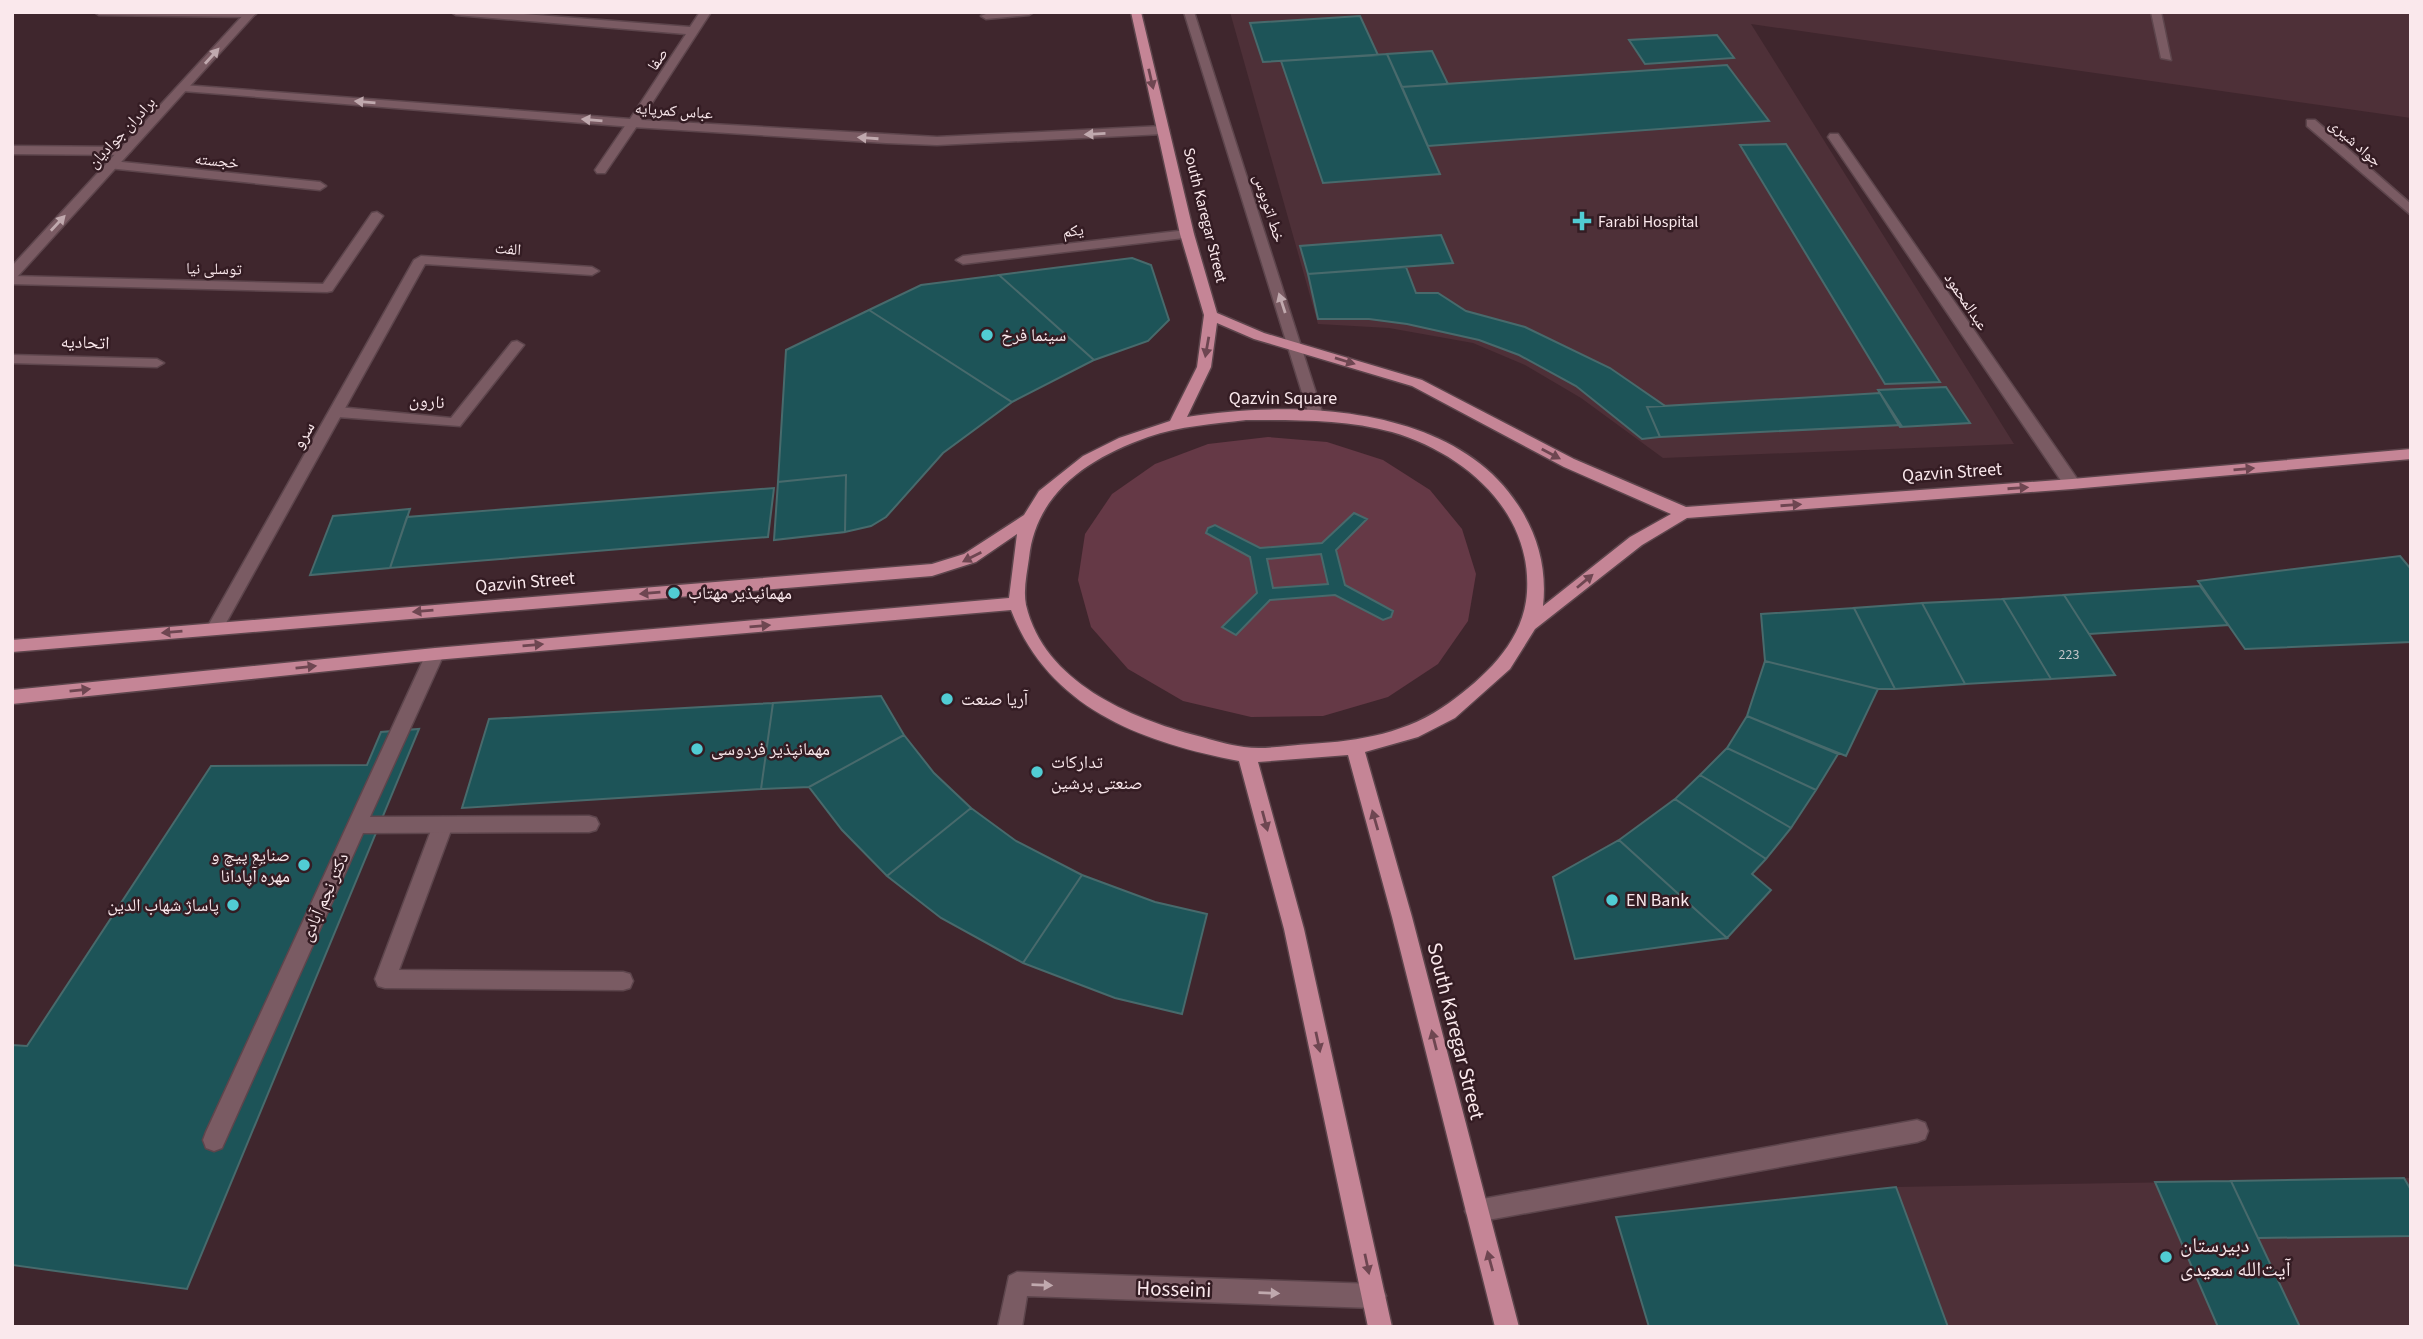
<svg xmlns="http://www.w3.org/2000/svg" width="2423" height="1339" viewBox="0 0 2423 1339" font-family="'Source Sans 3','Noto Naskh Arabic',sans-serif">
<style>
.built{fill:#4e3038}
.green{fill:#653946}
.building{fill:#1d5458;stroke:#486a6c;stroke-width:2;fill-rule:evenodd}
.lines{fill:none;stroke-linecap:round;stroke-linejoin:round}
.service-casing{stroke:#5d454c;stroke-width:3}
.minor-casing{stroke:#5d454c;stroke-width:3}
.tertiary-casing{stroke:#5d454c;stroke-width:3}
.primary-casing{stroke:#5d454c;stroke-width:3}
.service{fill:#7a5b63;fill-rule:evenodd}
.minor{fill:#7a5b63;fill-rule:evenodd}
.tertiary{fill:#7a5b63;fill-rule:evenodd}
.primary{fill:#c58596;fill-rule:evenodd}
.oneway{fill:#c0a9ae}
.oneway2{fill:#6e4651}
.poi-dot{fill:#51ccd3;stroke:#341c23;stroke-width:2.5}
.labels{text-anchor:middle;stroke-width:5;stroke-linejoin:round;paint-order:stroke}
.number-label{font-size:14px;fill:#c3c3c7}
.far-street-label{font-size:16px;fill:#fae8ec;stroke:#341c23}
.far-poi-label{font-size:16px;fill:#fae8ec;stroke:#341c23;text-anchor:start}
.poi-label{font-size:18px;fill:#fae8ec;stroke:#341c23;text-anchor:start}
.street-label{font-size:18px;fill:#fae8ec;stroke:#341c23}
.near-street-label{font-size:21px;fill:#fae8ec;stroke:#341c23}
.near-poi-label{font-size:21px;fill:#fae8ec;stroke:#341c23;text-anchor:start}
</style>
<rect width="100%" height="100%" fill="#3f262d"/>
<path class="built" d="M1230 12H2411V118L1751 24 2014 444 1663 458 1581 398 1525 365 1473 343 1389 328 1318 324Z
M2411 1178V1327H1948L1896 1187Z"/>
<path class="green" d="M1268 437 1327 442 1383 460 1430 490 1462 529 1476 574 1468 621 1438 664 1388 697 1323 716 1251 717 1183 701 1128 669 1091 627 1078 580 1085 534 1112 494 1155 464 1208 444Z"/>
<path class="building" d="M1360 16 1378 55 1263 62 1250 23Z
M1717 35 1734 58 1645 64 1629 40Z
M1432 51 1448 84 1402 87 1387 54Z
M1387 54 1440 174 1323 183 1281 61Z
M1727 65 1769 121 1428 146 1402 87Z
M1786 144 1940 382 1885 384 1740 145Z
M1441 235 1453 263 1308 274 1300 246Z
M1132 258 1151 265 1169 320 1148 341 1094 360 999 275Z
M1406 267 1416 293H1438L1466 311 1525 327 1610 368 1665 406 1647 407 1660 437 1642 439 1576 386 1519 355 1479 340 1407 324 1369 319H1318L1308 274Z
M999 275 1094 360 1012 402 869 310 921 285Z
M869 310 1012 402 943 453 886 517 871 526 845 532 846 475 778 482 786 350Z
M1946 387 1970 423 1900 427 1878 390Z
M1880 393 1901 425 1660 437 1647 407Z
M846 475 845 532 774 540 778 482Z
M774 488 768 537 390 568 407 517Z
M410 509 390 568 310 575 333 516Z
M1354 513 1367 519 1336 550 1345 585 1393 611 1391 617 1383 620 1335 595 1270 600 1236 635 1222 627 1257 593 1250 557 1206 533 1208 528 1215 525 1260 548 1322 543ZM1321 554 1328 584 1273 588 1267 559Z
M2400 556 2411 569V642L2245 649 2198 581Z
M2200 586 2228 625 2089 634 2064 595Z
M2064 595 2089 634 2115 675 2051 679 2003 599Z
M2003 599 2051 679 1965 684 1922 603Z
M1922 603 1965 684 1895 689 1854 608Z
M1854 608 1895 689H1878L1765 661 1761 614Z
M1765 661 1878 689 1846 756 1747 716Z
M881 696 904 735 809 787 761 789 773 703Z
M773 703 761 789 462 808 489 719Z
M1747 716 1838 754 1816 790 1727 748Z
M419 729 187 1289 12 1265V1045L27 1046 211 766 367 765 381 732Z
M904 735 934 773 971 808 887 876 842 830 809 787Z
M1727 748 1816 790 1791 828 1700 775Z
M1700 775 1791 828 1766 859 1675 799Z
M1675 799 1766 859 1752 874 1771 890 1727 938 1619 840Z
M971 808 1016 841 1082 875 1023 963 941 918 887 876Z
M1619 840 1727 938 1575 959 1553 877Z
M1082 875 1155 902 1207 914 1182 1014 1115 998 1023 963Z
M2404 1178 2411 1190V1236L2258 1238 2231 1181Z
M2231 1181 2258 1238 2300 1327H2218L2155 1182Z
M1896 1187 1948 1327H1649L1616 1217Z"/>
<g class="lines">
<defs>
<path id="service" d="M991 12H1034L1029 15 986 19 981 16Z
M1184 12H1194L1323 415 1321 418 1316 420 1309 415Z
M2151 12H2161L2171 60 2161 58Z
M629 120 639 123 605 173H597L595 170Z
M12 146 125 147 131 151 125 155 12 154Z
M112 161 320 182 326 186 320 190 108 168 106 165Z
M377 212 383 216 332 291 327 292 12 284V276L323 284 372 213Z
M1187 230 1194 234 1192 237 963 264 956 260 963 256Z
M517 341 524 345 460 426 338 417 331 412 338 407 451 418 512 342Z
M12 355 157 359 164 363 157 367 12 363Z
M443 817 450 819 453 825 399 970 623 972 630 974 633 981 630 988 623 990 385 988 378 986 375 979 433 825 436 819Z"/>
<path id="minor" d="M94 12H255L256 14 251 17 99 15Z
M451 12H500L690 27 700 12H711L641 120 937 137 1163 126 1169 130 1163 134 937 145 886 143 633 127 183 91 177 88 183 85 630 119 686 34 456 15Z
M2307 120H2315L2411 204V215L2307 126Z
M1830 134H1838L2078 480 2080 484 2078 488H2066L1828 137Z
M421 256 592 267 599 271 592 275 425 264 221 632H209L206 628 209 624 414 260Z
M435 648 444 654 370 817 589 816 596 818 599 824 596 830 589 832 363 833 222 1148 214 1151 206 1148 203 1140 206 1132 426 654Z
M1917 1120 1925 1123 1928 1131 1925 1139 1917 1142 1477 1222 1469 1219 1465 1211 1469 1203 1477 1200Z
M1017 1272 1374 1284 1382 1288 1386 1296 1382 1304 1374 1308 1027 1296 1022 1327H998L1009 1276Z"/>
<path id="tertiary" d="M246 12H257L17 277 12 278V266Z"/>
<path id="primary" d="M1131 12H1141L1194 234 1217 313 1264 333 1422 380 1574 459 1686 507 2072 479 2411 449V459L2072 489 1687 518 1642 545 1535 629 1510 669 1455 718 1418 737 1365 752 1412 917 1519 1327H1495L1392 917 1348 755 1258 762 1304 929 1392 1327H1368L1284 929 1239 761C1142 742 1049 709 1011 610L435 660 12 704V690L435 648 1009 598 1017 534 976 562 932 576 12 652V640L932 564 964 554 1024 515 1039 491 1083 456 1119 438 1170 421 1197 367 1204 315 1180 234ZM1217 323 1254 339 1412 386 1564 467 1671 514 1630 537 1543 606C1547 569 1538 535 1518 505 1453 404 1292 400 1187 417L1211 367ZM1246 420C1294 420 1345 419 1392 432 1464 453 1532 511 1527 592 1524 641 1486 676 1449 703 1408 733 1360 741 1310 744 1289 745 1265 750 1244 747 1228 745 1213 740 1198 736 1130 718 1044 682 1026 605 1023 590 1027 573 1029 558 1036 492 1089 458 1148 437 1180 426 1213 424 1246 420Z"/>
</defs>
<use href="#service" class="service-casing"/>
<use href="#minor" class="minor-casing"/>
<use href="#tertiary" class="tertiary-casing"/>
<use href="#primary" class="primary-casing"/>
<use href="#service" class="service"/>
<use href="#minor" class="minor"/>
<use href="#tertiary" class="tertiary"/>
<use href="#primary" class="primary"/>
</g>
<defs><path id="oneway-solid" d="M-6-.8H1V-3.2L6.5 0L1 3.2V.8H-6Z" transform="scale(1.75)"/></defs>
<g class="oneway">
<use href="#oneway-solid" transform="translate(212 56) rotate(-48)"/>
<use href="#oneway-solid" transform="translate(365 102) rotate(-175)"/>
<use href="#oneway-solid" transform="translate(592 120) rotate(-175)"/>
<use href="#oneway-solid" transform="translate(1095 134) rotate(177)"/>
<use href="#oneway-solid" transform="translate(868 138) rotate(-176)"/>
<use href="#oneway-solid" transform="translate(58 223) rotate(-47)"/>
<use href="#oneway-solid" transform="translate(1282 303) rotate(-108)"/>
<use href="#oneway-solid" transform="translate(1042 1285) rotate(2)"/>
<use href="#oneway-solid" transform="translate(1269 1293) rotate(2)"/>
</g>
<g class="oneway2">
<use href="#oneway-solid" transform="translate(1151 79) rotate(77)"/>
<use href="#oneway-solid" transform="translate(1207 347) rotate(100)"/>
<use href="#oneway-solid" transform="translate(1345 361) rotate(17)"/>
<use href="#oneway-solid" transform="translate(1551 454) rotate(28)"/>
<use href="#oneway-solid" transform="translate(2244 469) rotate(-5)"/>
<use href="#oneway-solid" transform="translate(2018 488) rotate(-4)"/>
<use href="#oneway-solid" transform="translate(1791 505) rotate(-4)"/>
<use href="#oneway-solid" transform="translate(972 557) rotate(153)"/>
<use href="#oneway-solid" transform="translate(1585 581) rotate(-40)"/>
<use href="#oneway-solid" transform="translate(650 593) rotate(175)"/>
<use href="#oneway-solid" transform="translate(423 611) rotate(175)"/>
<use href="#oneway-solid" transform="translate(760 626) rotate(-5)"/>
<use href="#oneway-solid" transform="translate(172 632) rotate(175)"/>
<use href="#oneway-solid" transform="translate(533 645) rotate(-5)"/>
<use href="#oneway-solid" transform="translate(306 667) rotate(-6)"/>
<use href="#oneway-solid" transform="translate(80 690) rotate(-6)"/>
<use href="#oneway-solid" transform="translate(1375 820) rotate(-106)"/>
<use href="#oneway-solid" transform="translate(1265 821) rotate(75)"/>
<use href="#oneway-solid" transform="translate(1434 1040) rotate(-104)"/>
<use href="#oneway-solid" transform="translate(1318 1042) rotate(78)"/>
<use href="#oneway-solid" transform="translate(1490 1261) rotate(-105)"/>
<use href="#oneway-solid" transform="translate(1367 1264) rotate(78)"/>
</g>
<g class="poi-dot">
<path d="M1578.5 210.5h7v7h7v7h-7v7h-7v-7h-7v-7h7z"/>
<circle cx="987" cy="335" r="7"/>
<circle cx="674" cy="593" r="7"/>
<circle cx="947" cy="699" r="7"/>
<circle cx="697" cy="749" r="7"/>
<circle cx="1037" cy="772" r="7"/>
<circle cx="304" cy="865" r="7"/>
<circle cx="1612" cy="900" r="7"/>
<circle cx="233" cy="905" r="7"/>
<circle cx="2166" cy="1257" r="7"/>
</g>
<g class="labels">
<g class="number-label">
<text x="2069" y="659">223</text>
</g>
<g class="far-street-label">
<text transform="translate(657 59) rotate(-56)" y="6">صفا</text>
<text transform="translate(674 110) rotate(4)" y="6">عباس کمرپایه</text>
<text transform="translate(121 132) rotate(-47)" y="6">برادران جوادیان</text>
<text transform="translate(2356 142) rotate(41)" y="6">جواد شیری</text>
<text transform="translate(217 160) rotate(6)" y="6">خجسته</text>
<text transform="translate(1270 208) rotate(72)" y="6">خط اتوبوس</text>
<text transform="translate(1206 215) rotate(76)" y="6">South Karegar Street</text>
<text transform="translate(1073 230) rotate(-7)" y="6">یکم</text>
<text transform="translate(508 248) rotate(4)" y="6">الفت</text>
<text transform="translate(214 268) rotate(1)" y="6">توسلی نیا</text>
<text transform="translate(1967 301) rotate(56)" y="6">عبدالمحمود</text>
</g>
<g class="far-poi-label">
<text x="1598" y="227">Farabi Hospital</text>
</g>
<g class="poi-label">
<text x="1001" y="341">سینما فرخ</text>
<text x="688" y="599">مهمانپذیر مهتاب</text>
<text x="961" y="705">آریا صنعت</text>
<text x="711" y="755">مهمانپذیر فردوسی</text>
<text x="1051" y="768">تدارکات<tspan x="1051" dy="21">صنعتی پرشین</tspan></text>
<text x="290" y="861" text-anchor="end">صنایع پیچ و<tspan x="290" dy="21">مهره آپادانا</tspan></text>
<text x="1626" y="906">EN Bank</text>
<text x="219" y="911" text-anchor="end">پاساژ شهاب الدین</text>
</g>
<g class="street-label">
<text transform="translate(85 342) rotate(2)" y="6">اتحادیه</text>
<text x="1283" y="404">Qazvin Square</text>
<text transform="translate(427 401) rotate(5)" y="6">نارون</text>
<text transform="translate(303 435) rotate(-60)" y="6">سرو</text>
<text transform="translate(1952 472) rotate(-4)" y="6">Qazvin Street</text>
<text transform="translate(525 582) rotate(-5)" y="6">Qazvin Street</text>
<text transform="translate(324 897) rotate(-66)" y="6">دکتر نجم آبادی</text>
</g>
<g class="near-street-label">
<text transform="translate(1456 1031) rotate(76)" y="7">South Karegar Street</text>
<text transform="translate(1174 1289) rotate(2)" y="7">Hosseini</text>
</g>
<g class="near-poi-label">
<text x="2180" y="1252">دبیرستان<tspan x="2180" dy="24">آیت‌الله سعیدی</tspan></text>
</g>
</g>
<rect width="2423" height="1339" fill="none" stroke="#fae8ec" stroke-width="28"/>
</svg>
